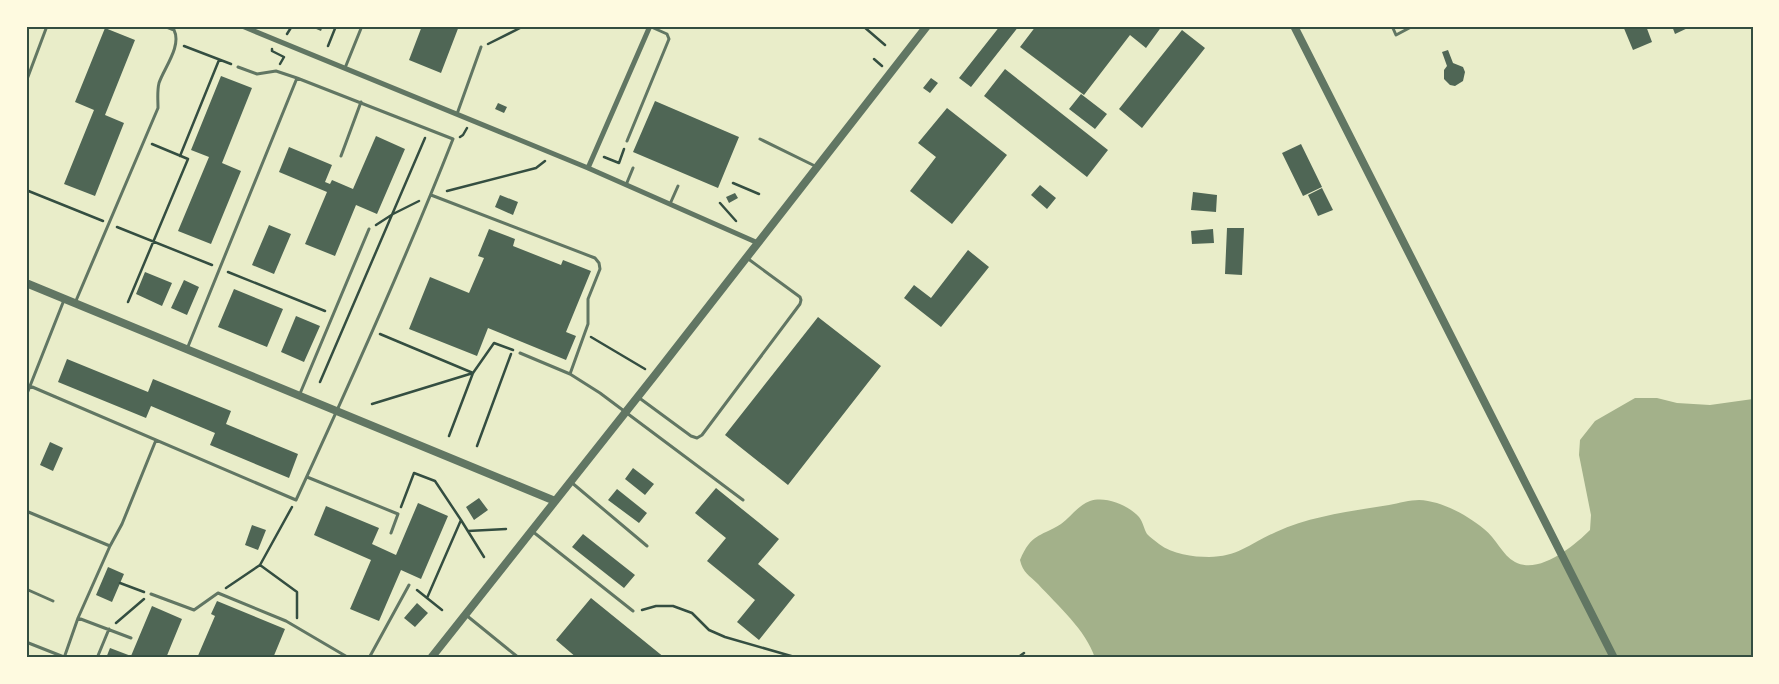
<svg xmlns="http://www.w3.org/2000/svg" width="1779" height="684" viewBox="0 0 1779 684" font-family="Manrope,sans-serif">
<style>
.water{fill:#a3b18a}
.building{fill:#4f6655}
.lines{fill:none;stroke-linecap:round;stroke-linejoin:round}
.path{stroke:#344e41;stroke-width:2.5}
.service{stroke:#617663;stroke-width:3}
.minor{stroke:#617663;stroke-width:5}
.tertiary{stroke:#617663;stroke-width:8}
.neatline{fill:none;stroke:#344e41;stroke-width:2}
</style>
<rect width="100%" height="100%" fill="#e9edc9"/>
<path class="water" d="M1635 398H1657L1677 403 1710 405 1753 399V658H1095C1086 630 1058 606 1038 584 1029 575 1023 573 1020 560 1032 533 1038 538 1061 524 1071 517 1077 506 1090 501 1106 496 1128 505 1139 517 1143 522 1144 529 1147 534 1150 537 1155 541 1159 544 1172 554 1193 557 1209 557 1238 557 1251 543 1276 532 1311 516 1351 511 1389 505 1399 503 1410 500 1419 500 1442 501 1467 515 1484 529 1496 538 1502 555 1515 562 1539 575 1574 546 1590 530L1591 515 1579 455 1580 440 1595 421Z"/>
<path class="building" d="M309 26H323L321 31Z
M422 26H459L441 73 409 60Z
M1000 26H1019L971 87 959 78Z
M1036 26H1162L1146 48 1130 35 1084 95 1020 47Z
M1623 26H1646L1652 42 1633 50Z
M1672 26H1692L1675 34Z
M105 28 135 40 105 115 124 123 95 196 64 184 94 110 75 102Z
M1182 30 1205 48 1142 128 1119 109Z
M1448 50 1453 63 1463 67 1465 72 1463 81 1455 86 1450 85 1444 79V70L1447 66 1442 52Z
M1005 69 1108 150 1087 177 984 96Z
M221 76 252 88 222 163 241 171 211 244 178 231 209 157 191 150Z
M931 78 938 83 930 93 923 88Z
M1081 94 1107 114 1095 129 1069 109Z
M655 101 739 137 718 188 633 152Z
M498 103 507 107 504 113 495 109Z
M947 108 1007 155 952 224 910 191 936 157 918 143Z
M376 136 405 149 377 214 356 205 335 256 305 244 327 192 279 172 289 147 332 165 325 182 330 184 332 180 353 189Z
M1301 144 1322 187 1303 196 1282 153Z
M1040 185 1056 198 1047 209 1031 195Z
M1322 188 1333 210 1318 216 1308 195Z
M1193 192 1217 195 1216 212 1191 210Z
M735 193 738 198 729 203 726 197Z
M500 195 518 202 513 215 495 207Z
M269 225 291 234 274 274 252 265Z
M1227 228H1244L1242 275 1225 274Z
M489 229 515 239 513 246 561 265 563 260 591 271 566 332 576 336 566 360 488 328 477 356 409 329 430 277 469 293 484 258 478 256Z
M1213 229 1214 243 1192 244 1191 231Z
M968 250 989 267 941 327 904 298 914 285 931 298Z
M145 272 172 283 162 306 136 294Z
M184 280 199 287 187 315 171 308Z
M234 289 283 309 267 347 218 327Z
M296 316 320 326 304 362 281 352Z
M818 317 881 366 788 485 725 435Z
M67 359 148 392 153 379 231 411 226 424 298 454 289 478 210 445 215 433 151 406 146 418 58 382Z
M50 442 63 448 53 471 40 465Z
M633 468 654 484 645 495 625 479Z
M716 488 779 539 758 564 795 595 759 640 737 622 755 600 707 561 726 538 695 513Z
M617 489 647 513 639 523 608 500Z
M479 498 488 510 474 520 466 507Z
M418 503 448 516 421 579 401 570 379 621 350 609 371 560 314 535 326 506 379 528 372 544 396 555Z
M252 525 266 530 258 550 245 545Z
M583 534 635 575 624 588 572 547Z
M108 567 124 574 112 602 96 595Z
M591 598 665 658H577L556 640Z
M217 601 285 629 273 658H197L215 616 211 614Z
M417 603 428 613 415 627 404 618Z
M152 606 182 619 166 658H106L110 648 131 656Z"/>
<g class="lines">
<path class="path" d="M863 26 885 45
M287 34 292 26
M488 44 524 26
M184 46 231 64
M328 46 336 26
M272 49V51L284 57 280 64
M874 59 882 66
M460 137 463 135 467 128
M180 156 219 60
M604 157 619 163 624 149
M733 183 759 194
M26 190 103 221
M447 191 536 168 545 161
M720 203 736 221
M376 225 393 214 419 201
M117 227 212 265
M228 272 325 311
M128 302 188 159 152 144
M591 337 645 369
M320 382 425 138
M372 404 473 373 380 334
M449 436 473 373 494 343 513 350
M477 446 511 354
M292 507 260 565 297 592V618
M401 507 414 473 435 481 461 520 427 598
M461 520 484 557
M468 531 506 529
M120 583 144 592
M226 588 260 565
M417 590 442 610
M642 610 656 606H673L692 613 709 630 725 637 798 658
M116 623 144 599
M1017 658 1024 653"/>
<path class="service" d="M1392 26 1396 35 1413 26
M345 68 362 26
M26 82 47 26
M457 114 481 47
M760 139 817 167
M627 141 669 39 667 34 649 26
M341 156 361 102
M626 185 633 168
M431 195 595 258 599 263 600 269 588 299V324L570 374
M670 204 678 186
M64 300 30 386 296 500C351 381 405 261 453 139L297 78 276 71 257 74 238 67
M75 303 158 108C158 100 157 91 159 83 164 68 182 46 174 30L164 26
M187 349 297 78
M520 353 570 374 600 393 743 500
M26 396 30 386
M299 396 369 229
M638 397 691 436 697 438 702 435 800 304 801 300 800 297 747 258
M307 477 398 514 391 533
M571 482 647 546
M26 511 110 546
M532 531 633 611
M26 589 53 601
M151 594 194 610 218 593 286 621 349 658
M466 615 519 658
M78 618 110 546 122 524 156 440
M26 642 64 657
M64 658 78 618 131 638
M97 658 109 629
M369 658 409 585"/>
<path class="minor" d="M242 26 588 168 758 243
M588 168 650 26"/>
<path class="tertiary" d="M1294 26 1614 658
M26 283 555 501
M431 658 655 375 927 26"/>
</g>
<rect width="1779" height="684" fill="none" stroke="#fefae0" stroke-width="55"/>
<rect x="28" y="28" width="1724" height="628" class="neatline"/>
</svg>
